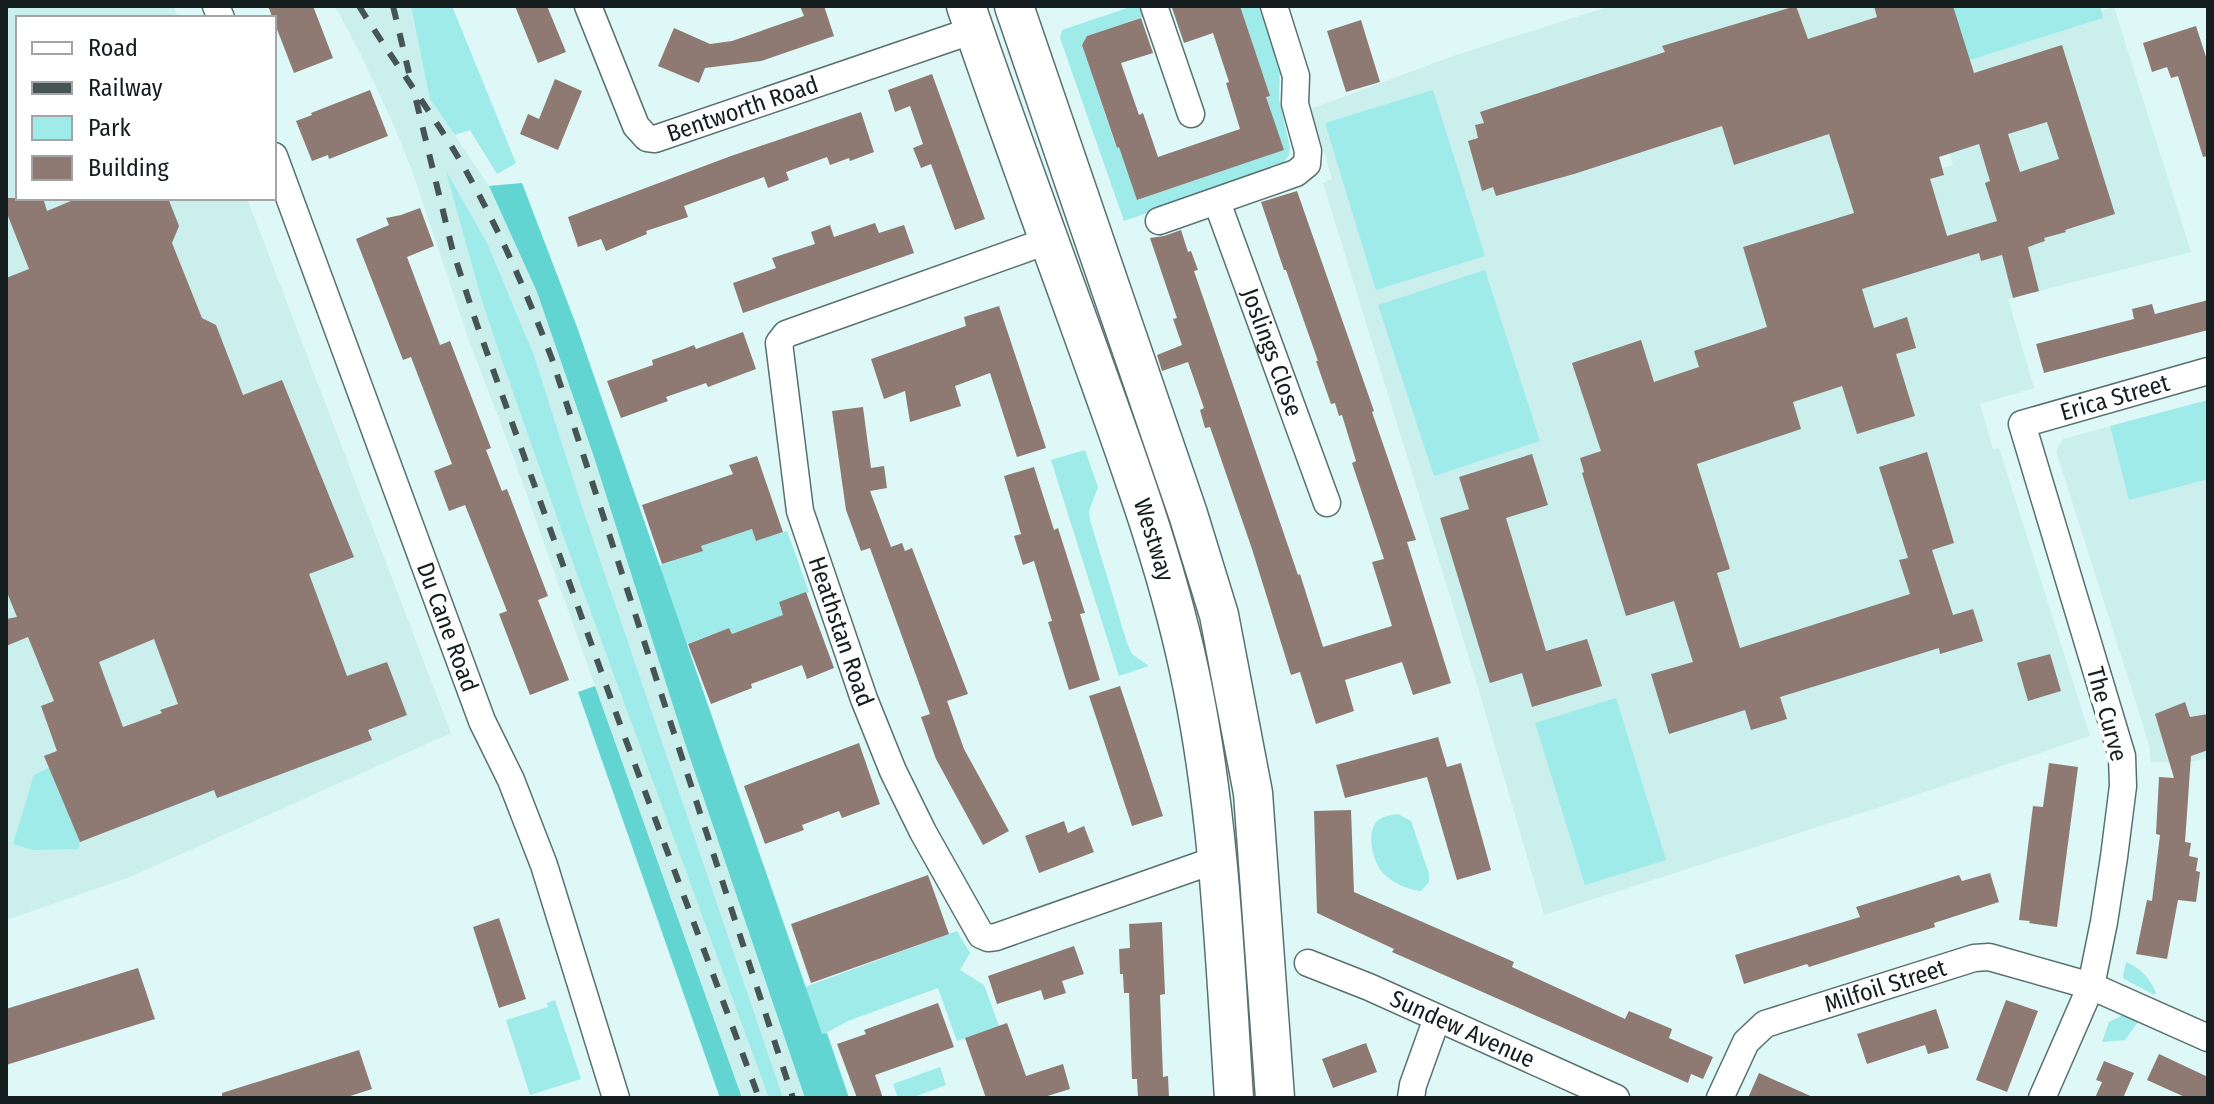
<svg xmlns="http://www.w3.org/2000/svg" width="2214" height="1104" viewBox="0 0 2214 1104" font-family="'Fira Sans Condensed',sans-serif">
<style>
.built{fill:#caefed}
.green{fill:#9eebe9}
.forest{fill:#62d5d3}
.building{fill:#8e7973;fill-rule:evenodd}
.lines{fill:none;stroke-linecap:round;stroke-linejoin:round}
.minor-casing{stroke:#597070;stroke-width:29}
.highway-casing{stroke:#597070;stroke-width:41}
.minor{stroke:#fff;stroke-width:26}
.highway{stroke:#fff;stroke-width:38}
.rail{stroke:#465454;stroke-width:6;stroke-dasharray:14 14;stroke-linecap:butt}
.labels{text-anchor:middle;stroke-width:8;stroke-linejoin:round;paint-order:stroke}
.street-label{font-size:24px;fill:#141e1e;stroke:#fff}
</style>
<rect width="100%" height="100%" fill="#ddf8f7"/>
<path class="built" d="M6 6H174L178 18H18V198H247L451 733 130 877 6 920Z
M335 6H411L430 99 489 186 537 292 594 457 684 740 805 1098H742L513 456 469 340 413 173 392 121 361 55Z
M1611 6H1874L1894 69 1943 168 1953 165 1926 74 2103 18 2101 11 2114 7 2191 252 2008 299 2034 388 1980 404 1993 449 1999 448 2090 736 1892 803 1544 915 1477 684 1323 183 1332 179 1311 109 1456 55Z
M2208 400V758L2190 762H2151L2150 749 2139 712 2056 451 2063 439Z"/>
<path class="green" d="M411 6H452L516 163 497 174 470 130 455 135 430 99Z
M1133 6H1142L1146 16 1087 36 1082 45 1116 147 1122 146 1138 200 1283 150 1265 97 1269 95 1240 6H1262L1280 67 1279 99 1290 148 1289 155 1280 167 1124 221 1060 38 1062 30Z
M1874 6H2100L2103 18 1901 82 1894 70Z
M1433 90 1485 256 1376 290 1325 123Z
M446 171 487 243 533 353 584 513 783 1098H769L577 574 507 375 482 301Z
M1485 270 1540 441 1434 476 1378 305Z
M2208 400V479L2129 500 2110 426Z
M1085 450 1098 487 1089 511 1090 520 1127 643 1132 654 1149 666 1119 676 1051 460Z
M752 529 756 541 787 531 809 592 779 602 783 615 732 634 729 628 686 644 658 566 702 551 701 546Z
M1616 698 1666 860 1585 885 1535 723Z
M49 768 80 842 78 849 33 850 13 844 34 775Z
M1398 814 1411 821 1429 874V882L1421 891C1408 890 1391 882 1382 872 1373 861 1367 836 1375 824 1380 816 1390 815 1398 814Z
M957 931 970 953 960 970 984 985 999 1026 957 1041 938 988 848 1021 822 1035 805 987Z
M2126 962C2141 968 2149 978 2156 992L2155 995 2124 979 2123 976Z
M555 1000 581 1079 530 1095 506 1020 548 1007 547 1003Z
M2123 1015 2138 1022 2125 1040 2102 1042 2109 1022Z
M940 1067 946 1085 917 1096V1098H898L893 1084Z"/>
<path class="forest" d="M522 183 577 327 822 1034 827 1033 849 1098H805L684 740 594 457 537 292 489 186Z
M595 686 742 1098H720L578 692Z"/>
<path class="building" d="M268 6H313L333 58 294 73Z
M515 6H547L566 52 538 63Z
M800 6H824L834 36 761 61 705 68 699 83 658 66 674 28 710 44 732 41 804 16Z
M1178 6H1240L1270 96 1266 97 1284 150 1137 200 1119 147 1117 148 1082 45 1087 36 1141 18 1153 53 1121 63 1139 115 1143 113 1158 157 1240 129 1226 83 1229 82 1213 33 1184 43 1172 8Z
M1796 6 1808 39 1877 17 1874 6H1953L1974 73 2062 45 2115 214 2065 230 2066 232 2044 238 2045 241 2028 247 2039 291 2013 298 2002 255 1981 261 1979 253 1862 289 1874 328 1907 317 1916 348 1896 354 1915 416 1857 434 1842 386 1793 402 1801 429 1697 464 1730 569 1717 573 1740 648 1910 594 1899 560 1908 558 1879 467 1927 452 1954 543 1932 550 1953 615 1973 609 1983 641 1940 654 1939 648 1780 697 1787 719 1751 730 1745 710 1669 734 1651 674 1693 662 1674 601 1626 616 1582 473 1584 472 1580 458 1601 451 1572 363 1641 340 1654 382 1699 367 1694 351 1767 327 1743 247 1854 213 1829 134 1734 165 1722 126 1574 174 1496 196 1493 187 1482 191 1468 141 1478 138 1475 125 1484 123 1480 112 1665 52 1662 46ZM2047 122 2059 159 2020 172 2008 134ZM1979 144 1990 181 1985 183 1997 221 1947 236 1930 179 1944 175 1939 157Z
M1361 20 1380 82 1346 92 1327 31Z
M2196 26 2208 63V156L2203 157 2178 76 2171 78 2167 67 2152 72 2143 43Z
M932 74 985 219 955 230 931 164 921 168 913 148 923 144 910 106 895 112 888 90Z
M555 79 582 91 558 150 520 134 528 114 539 119Z
M370 90 388 136 329 159 328 155 312 161 296 121 312 115 311 113Z
M861 112 874 152 850 161 849 158 830 165 827 157 786 172 789 180 768 188 764 177 684 206 688 217 646 231 647 234 606 251 601 239 578 247 568 217 731 156Z
M1297 191 1374 411 1372 412 1416 540 1407 542 1451 683 1413 695 1402 662 1345 680 1354 711 1316 724 1300 672 1291 675 1252 549 1210 427 1205 428 1200 410 1204 408 1188 362 1162 371 1157 355 1182 345 1173 319 1177 318 1150 238 1164 236 1181 230 1188 252 1191 251 1198 270 1194 271 1298 575 1300 574 1323 647 1392 626 1372 562 1384 559 1352 463 1356 461 1342 415 1339 416 1335 403 1331 404 1316 361H1318L1286 270H1284L1261 202Z
M6 198H43L47 211 78 198H168L179 226 172 243 202 318 216 325 243 395 282 380 354 557 309 574 347 676 387 662 407 715 368 730 372 740 217 798 214 790 80 842 44 756 57 751 41 706 54 701 28 637 6 646V619L17 617 6 590V278L29 269 6 211ZM154 639 178 704 160 710 162 713 123 727 99 662Z
M420 208 434 246 407 257 440 345 450 341 491 448 486 450 502 491 507 489 548 596 538 600 569 680 530 695 499 614 507 611 465 505 449 511 434 471 452 464 411 357 403 360 356 239 389 225 386 218 401 215Z
M875 223 879 233 904 225 914 253 743 313 733 283 776 268 772 258 815 244 811 232 830 225 834 237Z
M2208 300V330L2044 373 2036 344 2134 319 2132 309 2152 304 2155 314Z
M999 306 1046 448 1017 457 990 373 955 386 961 406 910 422 905 391 884 399 871 359 966 326 964 317Z
M743 332 756 369 708 387 706 383 666 397 668 401 621 418 607 381 653 365 652 360 681 350 694 345 696 349Z
M863 407 871 468 884 466 887 488 870 491 891 547 902 543 905 551 912 548 968 694 947 701 964 749 1009 831 983 845 936 759 921 717 930 714 870 548 861 551 846 510 832 411Z
M1532 454 1548 505 1506 518 1546 651 1587 639 1602 686 1532 707 1522 673 1490 683 1440 518 1469 509 1459 477Z
M757 456 783 532 756 541 752 529 701 546 703 551 662 564 642 505 733 474 729 465Z
M1034 467 1054 530 1058 528 1085 613 1080 614 1100 680 1069 690 1048 622 1052 621 1034 561 1023 565 1014 536 1021 534 1004 476Z
M806 592 834 668 807 679 802 665 751 684 752 688 711 704 688 644 729 628 732 634 783 615 779 602Z
M2050 654 2061 691 2028 701 2017 663Z
M1120 686 1163 816 1132 826 1089 696Z
M2185 702 2190 717 2208 714V750L2191 756 2185 842 2191 843 2189 856 2198 858 2196 871 2200 872 2196 902 2178 900 2167 959 2136 954 2147 900 2152 901 2160 835 2156 834 2159 777 2174 778 2155 714Z
M1438 737 1447 767 1461 763 1491 870 1457 880 1427 777 1345 798 1336 765Z
M859 743 880 804 842 818 839 811 802 825 804 830 765 844 744 786Z
M2049 763 2078 767 2057 927 2029 923 2030 921 2019 920 2033 806 2043 807Z
M1351 810 1354 892 1514 962 1512 967 1625 1019 1629 1011 1672 1029 1669 1038 1713 1057 1703 1079 1691 1074 1688 1083 1392 952 1394 949 1317 913 1314 811Z
M1064 821 1068 833 1084 826 1094 852 1039 873 1025 836Z
M1990 873 1999 902 1934 923 1935 927 1809 967 1807 964 1744 984 1735 955 1860 917 1856 907 1959 875 1962 881Z
M928 875 949 934 811 983 791 924Z
M499 918 526 999 499 1008 473 927Z
M1162 922 1165 994 1160 995 1163 1077 1168 1076 1169 1098H1138L1137 1079H1132L1129 993H1124L1123 974H1120L1119 949 1130 948 1129 924Z
M1074 946 1084 974 1062 981 1066 993 1044 1000 1041 990 997 1004 988 976Z
M138 968 155 1019 6 1065V1009Z
M2006 1000 2038 1011 2007 1092 1976 1080Z
M938 1003 954 1047 875 1075 883 1098H857L837 1044 866 1034 864 1030Z
M1936 1009 1949 1048 1928 1054 1925 1045 1867 1064 1857 1034Z
M1007 1023 1026 1076 1063 1064 1070 1089 1041 1098H986L965 1038Z
M1366 1043 1377 1072 1333 1088 1322 1059Z
M359 1050 372 1089 344 1098H222V1093Z
M2159 1054 2208 1077V1098H2187L2147 1080Z
M2104 1061 2134 1073 2123 1098H2095L2102 1082 2096 1080Z
M1759 1073 1815 1098H1748Z"/>
<g class="lines">
<defs>
<g id="minor">
<path d="M216 6 221 18"/>
<path id="s1" d="M588 6 636 126 647 138 655 139 974 30"/>
<path d="M1154 6 1191 114"/>
<path id="s2" d="M274 156 482 721 511 780 544 865 616 1098"/>
<path id="s3" d="M1217 202 1327 503"/>
<path d="M1159 221 1296 173 1307 164 1308 151 1295 104 1296 76 1274 6"/>
<path id="s4" d="M1050 240 786 334 779 343 800 511 864 699 893 771 923 832 981 935 988 938 996 937 1218 859"/>
<path id="s5" d="M1308 963 1369 987 1616 1098"/>
<path d="M1411 1098 1413 1085 1437 1018"/>
<path id="s6" d="M1720 1098 1746 1042 1765 1024 1974 958 1989 957 2091 986 2208 1038"/>
<path id="s7" d="M2042 1098 2091 986 2104 922 2114 857 2123 786 2122 756 2022 424 2208 371"/>
</g>
<g id="highway">
<path id="s8" d="M966 6C1008 130 1054 253 1098 376 1135 479 1172 582 1193 689 1220 824 1225 961 1234 1098"/>
<path d="M1014 6 1188 514 1219 615 1253 793 1275 1098"/>
</g>
</defs>
<use href="#minor" class="minor-casing"/>
<use href="#highway" class="highway-casing"/>
<use href="#minor" class="minor"/>
<use href="#highway" class="highway"/>
<path class="rail" d="M359 6C387 51 418 94 447 139 490 208 523 283 552 359L793 1098
M393 6 409 73
M416 100 452 248 476 322 621 727 759 1098"/>
</g>
<g class="labels">
<g class="street-label">
<text dy="8" stroke="none"><textPath href="#s1" startOffset="246">Bentworth Road</textPath></text>
<text dy="8" stroke="none"><textPath href="#s3" startOffset="160">Joslings Close</textPath></text>
<text dy="8" stroke="none"><textPath href="#s7" startOffset="798">Erica Street</textPath></text>
<text dy="8" stroke="none"><textPath href="#s8" startOffset="566">Westway</textPath></text>
<text dy="8" stroke="none"><textPath href="#s2" startOffset="502">Du Cane Road</textPath></text>
<text dy="8" stroke="none"><textPath href="#s4" startOffset="588">Heathstan Road</textPath></text>
<text transform="translate(2107 714) rotate(75)" y="8">The Curve</text>
<text dy="8" stroke="none"><textPath href="#s6" startOffset="214">Milfoil Street</textPath></text>
<text dy="8" stroke="none"><textPath href="#s5" startOffset="168">Sundew Avenue</textPath></text>
</g>
</g>
<rect width="2214" height="1104" fill="none" stroke="#141e1e" stroke-width="16"/>
<rect x="16" y="16" width="260" height="184" fill="#ffffff" stroke="#a1a5a5" stroke-width="2"/>
<rect x="32" y="42" width="40" height="12" fill="#ffffff" stroke="#a1a5a5" stroke-width="2"/>
<text x="88" y="56" font-size="24" fill="#141e1e">Road</text>
<rect x="32" y="82" width="40" height="12" fill="#465454" stroke="#a1a5a5" stroke-width="2"/>
<text x="88" y="96" font-size="24" fill="#141e1e">Railway</text>
<rect x="32" y="116" width="40" height="24" fill="#9eebe9" stroke="#a1a5a5" stroke-width="2"/>
<text x="88" y="136" font-size="24" fill="#141e1e">Park</text>
<rect x="32" y="156" width="40" height="24" fill="#8e7973" stroke="#a1a5a5" stroke-width="2"/>
<text x="88" y="176" font-size="24" fill="#141e1e">Building</text>
</svg>
